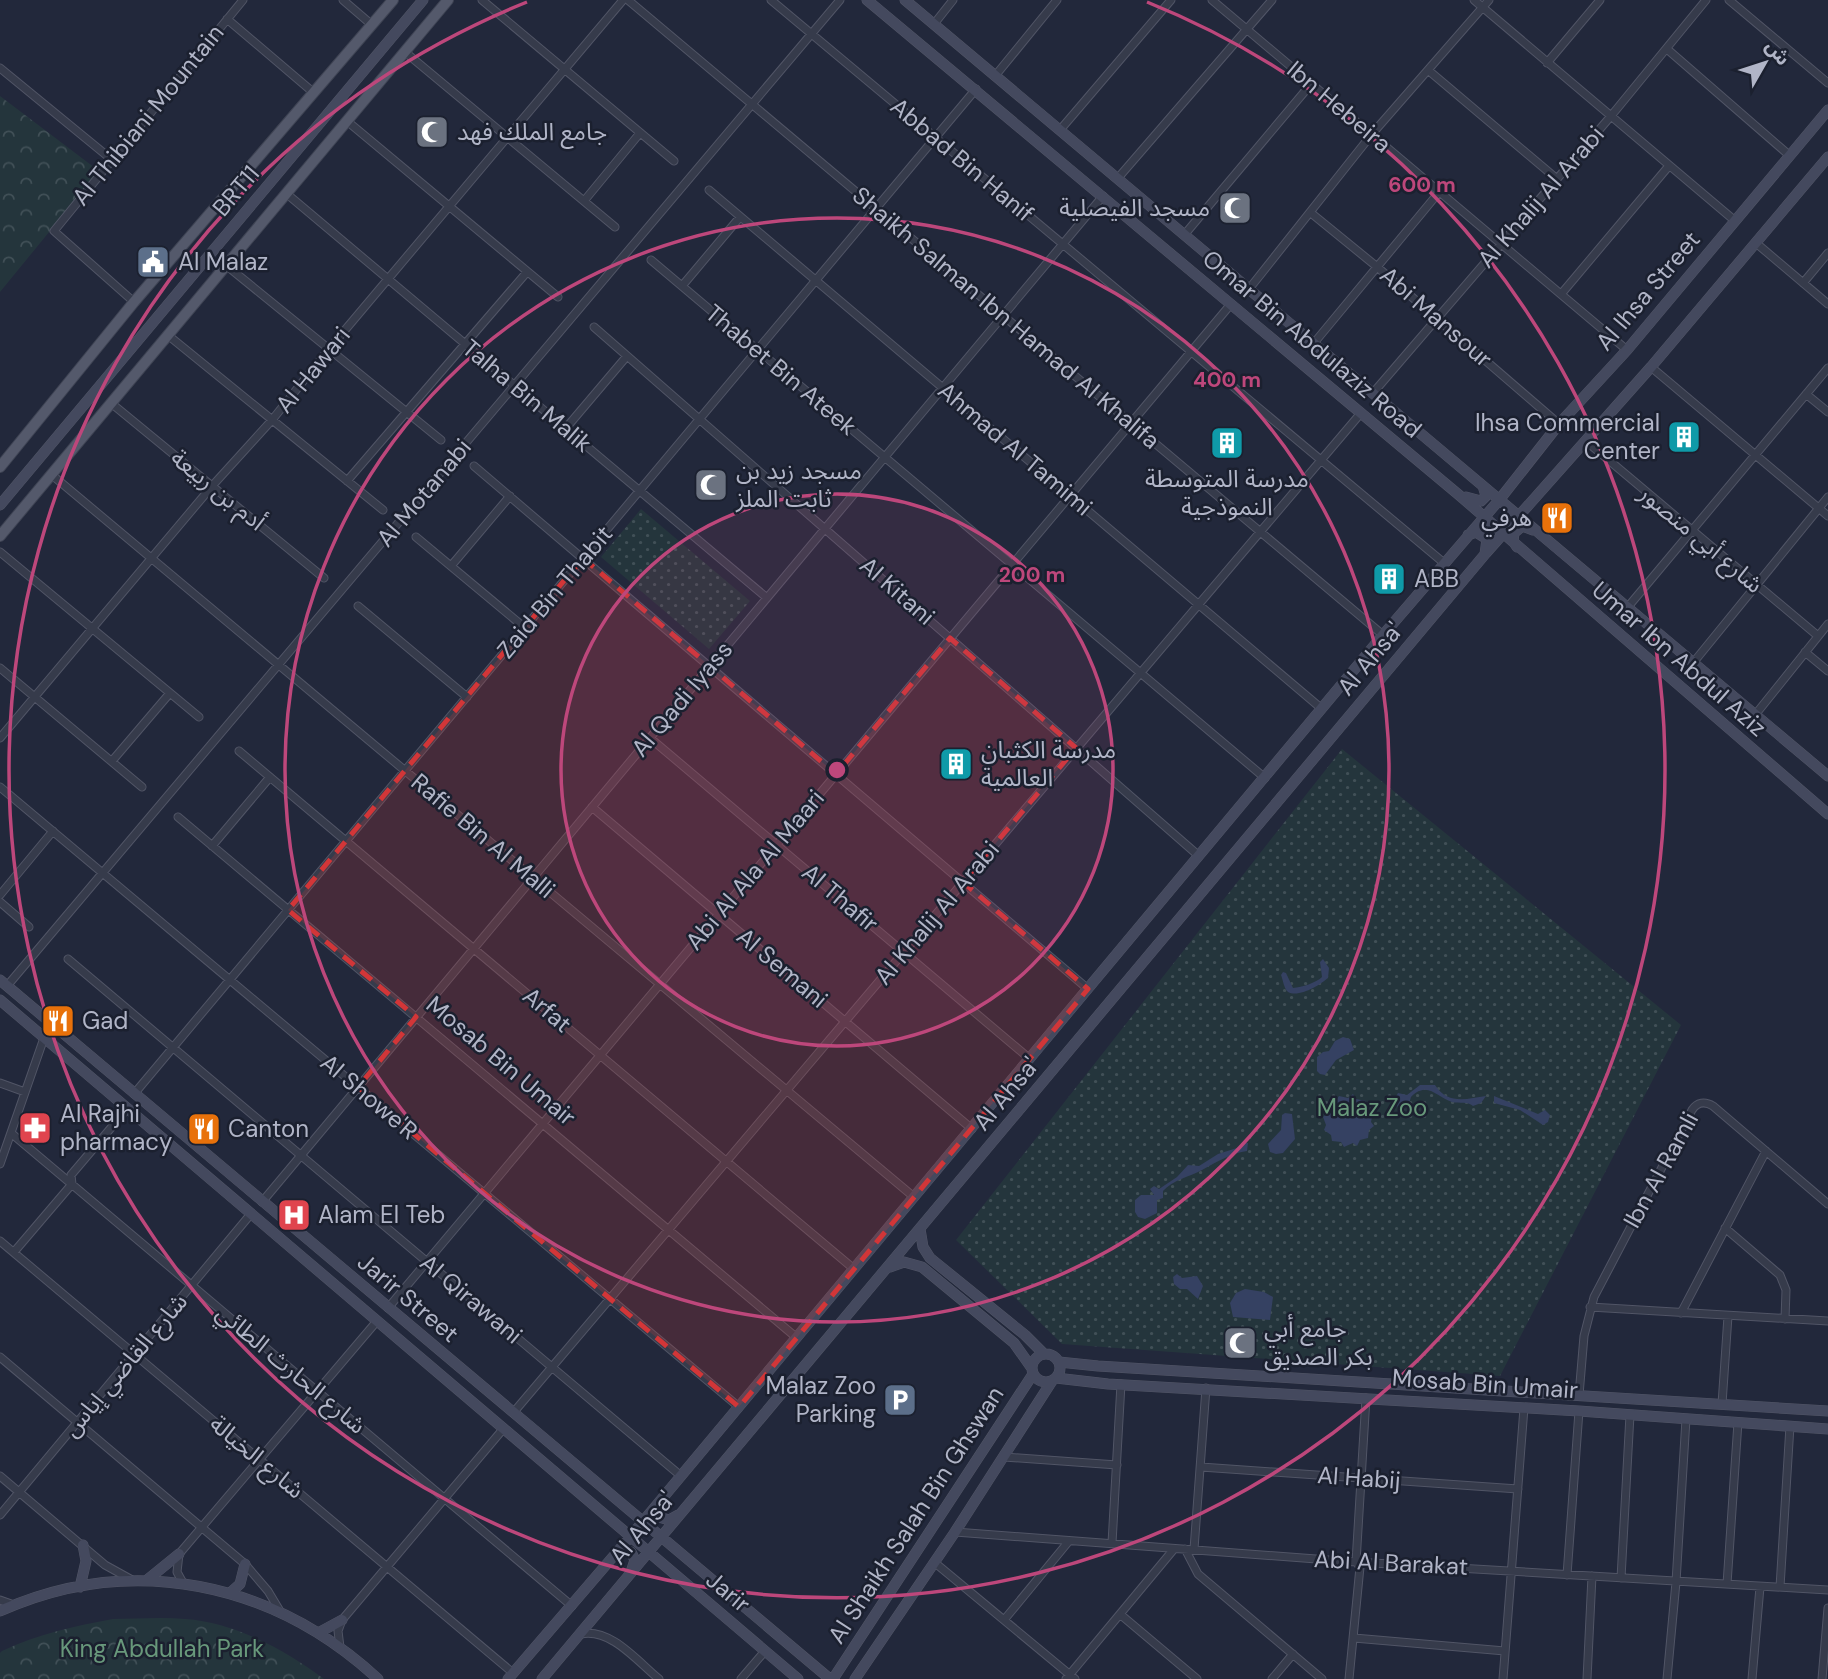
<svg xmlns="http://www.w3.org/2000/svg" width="1828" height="1679" viewBox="0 0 1828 1679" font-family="'DM Sans','Noto Sans Arabic',sans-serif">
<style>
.park{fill:url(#park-crowns)}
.garden{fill:url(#garden-dots)}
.water{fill:#354162}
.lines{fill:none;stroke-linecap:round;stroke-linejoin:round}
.street-casing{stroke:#515566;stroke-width:9}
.secondary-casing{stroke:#515566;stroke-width:11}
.primary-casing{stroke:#3f4454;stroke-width:12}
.street{stroke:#363b4b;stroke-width:7}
.secondary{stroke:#44495e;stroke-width:10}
.primary{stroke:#54596b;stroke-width:10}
.marked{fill:#d23638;fill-opacity:0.2;stroke:#d23638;stroke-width:5;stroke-dasharray:14 9;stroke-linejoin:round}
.ring{fill:none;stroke:#bd477b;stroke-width:3.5}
.labels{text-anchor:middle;stroke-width:5;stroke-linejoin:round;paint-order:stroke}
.street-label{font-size:24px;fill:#b1b5c7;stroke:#1b202f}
.poi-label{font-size:24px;fill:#b1b5c7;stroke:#1b202f;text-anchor:start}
.park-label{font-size:24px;fill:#68987b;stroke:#1b202f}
.centre{fill:#bd477b;stroke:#1b202f;stroke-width:3.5}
.ring-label{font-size:21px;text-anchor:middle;font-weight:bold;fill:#bd477b;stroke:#1b202f;stroke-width:5;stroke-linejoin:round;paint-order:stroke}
</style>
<defs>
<pattern id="park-crowns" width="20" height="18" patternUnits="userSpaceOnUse" patternTransform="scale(1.75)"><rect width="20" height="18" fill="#24353c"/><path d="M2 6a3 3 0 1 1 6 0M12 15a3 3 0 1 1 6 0" fill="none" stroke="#415057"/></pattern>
<pattern id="garden-dots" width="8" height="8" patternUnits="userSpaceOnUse" patternTransform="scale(1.75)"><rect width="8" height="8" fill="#24353c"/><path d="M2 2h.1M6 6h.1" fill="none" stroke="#415057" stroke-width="1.8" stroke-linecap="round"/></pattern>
</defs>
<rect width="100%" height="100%" fill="#22283b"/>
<path class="park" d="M0 96 99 171 0 292Z
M113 1619C137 1619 161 1617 185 1619 234 1622 285 1650 324 1679H0V1653L2 1651C38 1634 75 1626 113 1619Z"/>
<path class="garden" d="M641 509 750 601 709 649 601 557Z
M1342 749 1681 1025 1500 1376 1062 1344 956 1240Z"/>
<path class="water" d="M1323 959 1329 968 1328 978C1320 985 1299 998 1288 992 1284 989 1283 980 1281 975L1283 972 1286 973 1293 988C1302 987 1316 983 1322 977L1320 962Z
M1343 1037 1350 1039 1354 1050 1336 1060 1325 1075 1320 1074 1317 1071V1057L1323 1052 1329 1051 1335 1041Z
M1420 1085H1435C1448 1105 1466 1099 1486 1096L1481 1103 1473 1106C1467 1101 1460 1104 1452 1102 1437 1098 1428 1080 1411 1097L1409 1104 1398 1108 1397 1105 1388 1111 1398 1093 1407 1095Z
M1353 1094 1356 1099 1366 1101V1107L1373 1112 1371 1122 1374 1126 1369 1130 1368 1138 1360 1140 1357 1146 1353 1143 1344 1147 1341 1142 1332 1141 1331 1135 1324 1130 1326 1125 1323 1117 1327 1113 1328 1104 1334 1103 1339 1096 1348 1098Z
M1494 1096 1538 1114 1545 1110 1550 1115 1548 1122 1543 1125 1520 1110 1494 1103Z
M1285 1113 1292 1114 1295 1139 1283 1153 1276 1154 1270 1152 1268 1144 1281 1130 1282 1115Z
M1243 1142 1248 1143 1247 1151C1229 1154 1217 1162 1202 1170 1189 1177 1173 1180 1163 1191V1198L1157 1200V1213L1145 1219 1138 1217 1135 1212V1200L1141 1195H1154L1150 1189 1154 1186 1159 1189 1177 1177 1188 1165 1199 1166 1218 1154 1240 1147Z
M1177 1274 1182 1278 1197 1276 1203 1286 1198 1299 1187 1289H1180L1174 1284 1173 1277Z
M1245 1289 1264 1292 1273 1297 1270 1320 1233 1317 1230 1303 1236 1293Z"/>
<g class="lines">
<defs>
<path id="street" d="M343 0 372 25
M482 0 674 161
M628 0 1383 635
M771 0 1444 563
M1212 0 1627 350
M1474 0 1734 220
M1729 0 1828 83
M227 19 314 93
M934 24 953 0
M1667 49 1789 155
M405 52 615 227
M1547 63 1600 0
M0 68 111 159
M1428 70 1557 179
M995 76 1057 0
M347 121 558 297
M1060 130 1171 0
M1118 178 1272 0
M709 190 1322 709
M287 194 767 598
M584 201 640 133
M1311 213 1376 266 1559 424
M1185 234 1311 84
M1756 243 1828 304
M651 260 1265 778
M227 266 441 440
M1803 283 1828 253
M682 286 740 217
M1249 289 1372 134 1489 0
M1562 293 1668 167
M134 302 54 231 243 0
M594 327 1199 856
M169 336 383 510
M1314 343 1440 191
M1651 367 1828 516
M1373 393 1611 116 1706 0
M1806 394 1828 412
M111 403 324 578
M566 428 627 356
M1586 441 1818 636
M474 466 1088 989
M52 475 914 1197
M347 481 527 272
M416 537 525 628
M0 552 199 717
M451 566 510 496
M358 606 467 697
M1627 608 1828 368
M1805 652 1828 671
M1693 663 1828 497
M0 668 142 787
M1755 715 1828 624
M0 738 213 485 272 420 329 349 623 0
M650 738 1030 1059
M239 751 854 1269
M112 761 170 693
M0 787 739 1407
M592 807 972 1129
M178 817 797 1338
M212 846 270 777
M0 895 53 831
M0 902 29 927
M68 959 681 1476
M7 986 840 0
M0 1083 25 1092
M134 1094 976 89
M11 1133 572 1606
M0 1164 44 1038
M262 1202 1103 196
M1725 1228 1780 1275 1786 1290 1785 1319
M0 1241 513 1673
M14 1252 72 1184 71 1175 127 1109
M1590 1307 1828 1321
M388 1308 1231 304
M1681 1313 1766 1151
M0 1357 245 1564 268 1591 280 1611
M1579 1395 1584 1336 1594 1297 1692 1110C1697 1102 1705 1101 1713 1106L1828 1204
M1722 1404 1728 1316
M513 1413 1361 413
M1004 1457 1117 1465
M1201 1467 1518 1489
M0 1476 105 1565 134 1581
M0 1515 250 1215
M955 1532 1356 1562 1828 1590
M1112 1543 1121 1384
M1185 1549 1198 1574 1322 1679
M1194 1549 1206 1388
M934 1562 1075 1679
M1567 1575 1579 1411
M1621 1578 1630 1415
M183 1583 177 1572 179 1554 377 1321
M1727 1584 1738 1422
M1780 1587 1790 1426
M0 1600 14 1605
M1121 1615 1197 1679
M1004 1620 1069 1541
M581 1634C611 1628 637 1661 659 1679
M1354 1638 1505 1651
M340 1647 338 1631 342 1620 504 1428
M741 1679 765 1651
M1066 1679 1174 1549
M1272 1679 1293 1654
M1349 1679 1360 1567 1356 1562 1366 1398
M1503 1679 1524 1408
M1587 1679 1592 1576
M1667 1679 1676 1582 1686 1419
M1752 1679 1760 1587
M1822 1679 1828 1608"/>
<path id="secondary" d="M867 0 1459 495 1828 814
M905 0 1828 776
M1466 497 1481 501 1486 496 1483 486
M0 505 423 0
M1468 535 1476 532 1487 539 1485 554
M1517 547 1513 541 1514 533 1522 526 1533 530
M0 980 830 1679
M0 1000 798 1679
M920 1229 923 1247 930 1258 1025 1335 1044 1354
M890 1267 904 1262 922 1267 1014 1343 1031 1367
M1032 1368a14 14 0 1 1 28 0a14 14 0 1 1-28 0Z
M1059 1362 1098 1366 1828 1411
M1056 1378 1108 1384 1579 1411 1828 1429
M660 1503 659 1513 662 1518 669 1520 678 1515
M617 1555 624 1550 631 1552 635 1560 632 1569
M147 1580 179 1554
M80 1587 86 1561 83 1545
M230 1593 240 1584 245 1564
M0 1611C132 1552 273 1582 378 1679
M318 1633 342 1620
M508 1679 630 1537 1383 635 1500 499 1559 424 1627 350 1828 110
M542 1679 1486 553 1651 367 1828 157
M833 1679 1033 1374
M855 1679 955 1532 1052 1381"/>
<path id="primary" d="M0 467 134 302 393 0
M0 536 448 0"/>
</defs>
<use href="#street" class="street-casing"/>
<use href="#secondary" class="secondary-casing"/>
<use href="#primary" class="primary-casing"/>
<use href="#street" class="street"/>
<use href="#secondary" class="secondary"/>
<use href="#primary" class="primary"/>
</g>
<path class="marked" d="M583 558 836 774 950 638 1076 748 963 882 1088 989 739 1407 358 1087 416 1017 288 910Z"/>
<circle cx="837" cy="770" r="276" fill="#bd477b" fill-opacity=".12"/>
<g class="ring">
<circle cx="837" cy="770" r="276"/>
<circle cx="837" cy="770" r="552"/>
<path d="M1147 2A828 828 0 1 1 527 2"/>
</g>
<defs>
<symbol id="mosque-square" viewBox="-11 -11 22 22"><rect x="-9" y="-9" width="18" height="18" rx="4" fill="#6b7280" stroke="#1b202f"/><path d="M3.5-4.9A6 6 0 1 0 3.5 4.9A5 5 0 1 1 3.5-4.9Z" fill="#fff"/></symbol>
<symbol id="civic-square" viewBox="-11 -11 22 22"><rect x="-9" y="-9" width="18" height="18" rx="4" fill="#5c6f8a" stroke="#1b202f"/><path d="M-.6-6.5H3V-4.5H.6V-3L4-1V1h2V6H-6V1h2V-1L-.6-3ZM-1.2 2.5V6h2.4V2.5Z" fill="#fff"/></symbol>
<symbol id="building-square" viewBox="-11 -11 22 22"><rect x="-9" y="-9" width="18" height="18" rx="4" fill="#0f9aa8" stroke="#1b202f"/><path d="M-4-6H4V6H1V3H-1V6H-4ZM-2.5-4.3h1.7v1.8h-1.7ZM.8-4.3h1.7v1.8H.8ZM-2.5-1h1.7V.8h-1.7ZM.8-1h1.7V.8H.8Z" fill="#fff"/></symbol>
<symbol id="restaurant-square" viewBox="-11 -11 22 22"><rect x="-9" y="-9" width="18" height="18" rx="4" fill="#e8710a" stroke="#1b202f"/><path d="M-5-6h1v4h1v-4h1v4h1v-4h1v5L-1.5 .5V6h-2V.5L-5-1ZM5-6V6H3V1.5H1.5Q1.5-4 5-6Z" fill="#fff"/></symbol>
<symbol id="pharmacy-square" viewBox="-11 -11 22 22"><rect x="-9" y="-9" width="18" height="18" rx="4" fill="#e0444e" stroke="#1b202f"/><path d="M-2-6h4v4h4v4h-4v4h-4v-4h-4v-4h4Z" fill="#fff"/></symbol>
<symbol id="hospital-square" viewBox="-11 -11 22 22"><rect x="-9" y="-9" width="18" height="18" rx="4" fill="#e0444e" stroke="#1b202f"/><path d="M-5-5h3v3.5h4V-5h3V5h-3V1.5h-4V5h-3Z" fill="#fff"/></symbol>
<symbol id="parking-square" viewBox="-11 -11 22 22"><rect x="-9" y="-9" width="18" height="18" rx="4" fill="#5c6f8a" stroke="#1b202f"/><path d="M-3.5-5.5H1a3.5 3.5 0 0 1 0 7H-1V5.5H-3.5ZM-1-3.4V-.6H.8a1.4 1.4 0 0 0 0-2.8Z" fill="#fff"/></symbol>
</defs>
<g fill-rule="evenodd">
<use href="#mosque-square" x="413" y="113" width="38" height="38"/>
<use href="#mosque-square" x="1216" y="189" width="38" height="38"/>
<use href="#civic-square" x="134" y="243" width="38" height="38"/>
<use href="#building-square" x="1665" y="418" width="38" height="38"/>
<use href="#building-square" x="1208" y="424" width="38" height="38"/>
<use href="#mosque-square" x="692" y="466" width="38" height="38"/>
<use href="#restaurant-square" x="1538" y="499" width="38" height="38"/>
<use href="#building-square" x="1370" y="560" width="38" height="38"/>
<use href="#building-square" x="937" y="745" width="38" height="38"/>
<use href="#restaurant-square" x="39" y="1002" width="38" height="38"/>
<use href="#pharmacy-square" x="16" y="1109" width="38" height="38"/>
<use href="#restaurant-square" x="185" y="1110" width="38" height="38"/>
<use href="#hospital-square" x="275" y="1196" width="38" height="38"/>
<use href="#mosque-square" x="1221" y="1324" width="38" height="38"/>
<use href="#parking-square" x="881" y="1381" width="38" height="38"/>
</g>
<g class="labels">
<g class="street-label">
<text transform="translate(1339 107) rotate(40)" y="8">Ibn Hebeira</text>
<text transform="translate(148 115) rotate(-51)" y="8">Al Thibiani Mountain</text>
<text transform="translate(962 160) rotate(40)" y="8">Abbad Bin Hanif</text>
<text transform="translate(236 191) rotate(-50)" y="8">BRT11</text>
<text transform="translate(1541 197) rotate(-49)" y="8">Al Khalij Al Arabi</text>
<text transform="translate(1648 291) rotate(-50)" y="8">Al Ihsa Street</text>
<text transform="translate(1436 317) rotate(41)" y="8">Abi Mansour</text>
<text transform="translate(1006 318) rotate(40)" y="8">Shaikh Salman Ibn Hamad Al Khalifa</text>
<text transform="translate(1312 344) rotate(40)" y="8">Omar Bin Abdulaziz Road</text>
<text transform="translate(313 370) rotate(-51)" y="8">Al Hawari</text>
<text transform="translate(781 370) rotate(40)" y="8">Thabet Bin Ateek</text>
<text transform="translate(527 396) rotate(40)" y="8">Talha Bin Malik</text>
<text transform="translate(1015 449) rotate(40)" y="8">Ahmad Al Tamimi</text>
<text transform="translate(218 490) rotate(39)" y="8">أدم بن ربيعة</text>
<text transform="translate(424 493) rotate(-50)" y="8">Al Motanabi</text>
<text transform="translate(1701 539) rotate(40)" y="8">شارع أبي منصور</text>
<text transform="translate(897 591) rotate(41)" y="8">Al Kitani</text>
<text transform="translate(555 592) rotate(-50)" y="8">Zaid Bin Thabit</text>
<text transform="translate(1370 659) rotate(-50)" y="8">Al Ahsa'</text>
<text transform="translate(1679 659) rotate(41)" y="8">Umar Ibn Abdul Aziz</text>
<text transform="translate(682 699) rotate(-50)" y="8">Al Qadi Iyass</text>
<text transform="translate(483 836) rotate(40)" y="8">Rafie Bin Al Malli</text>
<text transform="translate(755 870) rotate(-50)" y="8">Abi Al Ala Al Maari</text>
<text transform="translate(840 898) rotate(40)" y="8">Al Thafir</text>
<text transform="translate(937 913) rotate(-50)" y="8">Al Khalij Al Arabi</text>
<text transform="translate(782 968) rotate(40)" y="8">Al Semani</text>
<text transform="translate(547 1010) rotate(40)" y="8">Arfat</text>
<text transform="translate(501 1061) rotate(40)" y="8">Mosab Bin Umair</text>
<text transform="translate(1006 1094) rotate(-50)" y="8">Al Ahsa'</text>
<text transform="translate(369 1097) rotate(40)" y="8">Al Showe'R</text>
<text transform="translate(1661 1170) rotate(-61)" y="8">Ibn Al Ramli</text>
<text transform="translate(408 1298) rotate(40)" y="8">Jarir Street</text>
<text transform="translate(471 1299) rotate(40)" y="8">Al Qirawani</text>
<text transform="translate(125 1365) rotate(-50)" y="8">شارع القاضي إياس</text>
<text transform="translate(291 1369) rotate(40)" y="8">شارع الحارث الطائي</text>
<text transform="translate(1485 1384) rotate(4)" y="8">Mosab Bin Umair</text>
<text transform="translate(257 1457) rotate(40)" y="8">شارع الخيالة</text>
<text transform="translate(1359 1478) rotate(4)" y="8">Al Habij</text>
<text transform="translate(916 1515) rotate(-57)" y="8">Al Shaikh Salah Bin Ghswan</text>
<text transform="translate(642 1528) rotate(-50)" y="8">Al Ahsa'</text>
<text transform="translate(1391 1563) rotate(3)" y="8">Abi Al Barakat</text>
<text transform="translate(728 1592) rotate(40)" y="8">Jarir</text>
</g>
<g class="poi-label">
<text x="457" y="140">جامع الملك فهد</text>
<text x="1210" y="216" text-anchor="end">مسجد الفيصلية</text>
<text x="178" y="270">Al Malaz</text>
<text x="1660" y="431" text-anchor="end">Ihsa Commercial<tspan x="1660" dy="28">Center</tspan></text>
<text x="736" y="479">مسجد زيد بن<tspan x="736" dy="28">ثابت الملز</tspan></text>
<text x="1227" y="487" text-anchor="middle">مدرسة المتوسطة<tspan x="1227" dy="28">النموذجية</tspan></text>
<text x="1532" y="526" text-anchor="end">هرفي</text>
<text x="1414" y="587">ABB</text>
<text x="981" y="758">مدرسة الكثبان<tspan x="981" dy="28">العالمية</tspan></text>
<text x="82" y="1029">Gad</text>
<text x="60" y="1122">Al Rajhi<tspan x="60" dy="28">pharmacy</tspan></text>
<text x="228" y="1137">Canton</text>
<text x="318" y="1223">Alam El Teb</text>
<text x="1264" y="1337">جامع أبي<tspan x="1264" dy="28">بكر الصديق</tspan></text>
<text x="876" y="1394" text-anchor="end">Malaz Zoo<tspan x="876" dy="28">Parking</tspan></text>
</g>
<g class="park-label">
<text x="1372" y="1116">Malaz Zoo</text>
<text x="162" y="1657">King Abdullah Park</text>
</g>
</g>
<circle cx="837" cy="770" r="10" class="centre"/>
<g class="ring-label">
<text x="1422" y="192">600 m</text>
<text x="1227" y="387">400 m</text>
<text x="1032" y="582">200 m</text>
</g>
<g transform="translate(1765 63) rotate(51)" stroke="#1b202f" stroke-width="5" paint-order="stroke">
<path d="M0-5L12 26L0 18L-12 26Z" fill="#b1b5c7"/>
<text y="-10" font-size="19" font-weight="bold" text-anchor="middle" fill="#b1b5c7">ش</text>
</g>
</svg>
